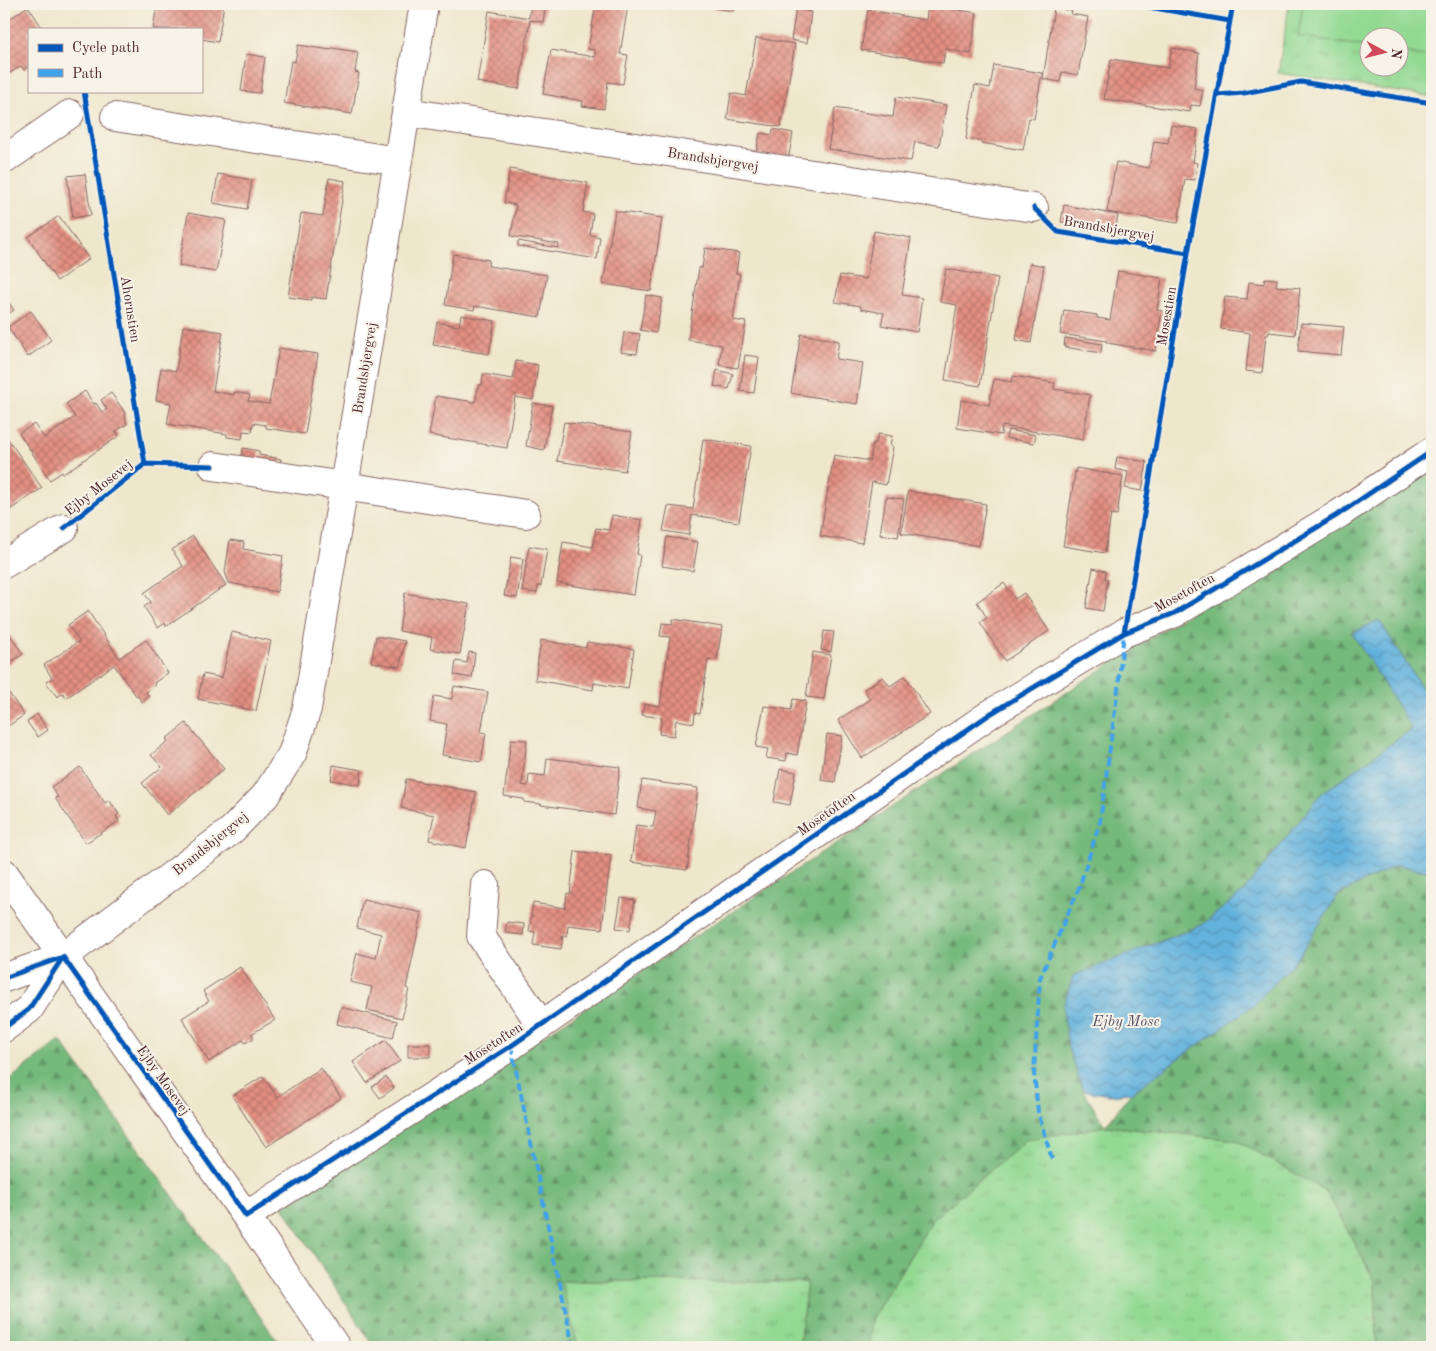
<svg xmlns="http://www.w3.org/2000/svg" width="1436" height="1351" viewBox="0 0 1436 1351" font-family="'Old Standard TT',serif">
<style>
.grass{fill:url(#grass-tufts);stroke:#6e7c5e;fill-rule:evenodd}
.forest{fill:url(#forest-firs);stroke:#606c54}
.garden{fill:#92d992;stroke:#6e7c5e}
.water{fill:url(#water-waves);stroke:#566884}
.building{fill:url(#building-cross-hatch)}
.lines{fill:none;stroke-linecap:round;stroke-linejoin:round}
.minor-casing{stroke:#846563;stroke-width:30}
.minor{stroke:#fff;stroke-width:28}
.quiet{stroke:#40a2eb;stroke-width:4;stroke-dasharray:8 4;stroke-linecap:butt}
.cycleway-casing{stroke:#f7f3e8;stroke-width:8}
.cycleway{stroke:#0057b8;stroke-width:5}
.labels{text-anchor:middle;stroke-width:4;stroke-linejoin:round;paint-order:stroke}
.street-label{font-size:14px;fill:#4a1f2b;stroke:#f7f3e8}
.water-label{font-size:15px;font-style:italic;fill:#535269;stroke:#f7f3e8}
</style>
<defs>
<pattern id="grass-tufts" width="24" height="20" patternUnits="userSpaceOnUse" patternTransform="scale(1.25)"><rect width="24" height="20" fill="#92d992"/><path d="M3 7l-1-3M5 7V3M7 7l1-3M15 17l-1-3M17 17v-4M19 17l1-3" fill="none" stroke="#7fba7e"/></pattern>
<pattern id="forest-firs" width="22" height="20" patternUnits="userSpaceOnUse" patternTransform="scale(1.25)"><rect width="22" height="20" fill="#75b97c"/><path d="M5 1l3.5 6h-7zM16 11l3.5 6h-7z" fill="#629666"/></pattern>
<pattern id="water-waves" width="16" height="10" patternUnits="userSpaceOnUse" patternTransform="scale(1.25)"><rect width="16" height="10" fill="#63b2dd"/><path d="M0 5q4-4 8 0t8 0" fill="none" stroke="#5490b3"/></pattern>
<pattern id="building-cross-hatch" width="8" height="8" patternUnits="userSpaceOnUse" patternTransform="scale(1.25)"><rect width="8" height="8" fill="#e38f82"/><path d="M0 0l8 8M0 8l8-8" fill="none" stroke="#ba746b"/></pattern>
</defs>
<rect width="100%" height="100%" fill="#f7f3e8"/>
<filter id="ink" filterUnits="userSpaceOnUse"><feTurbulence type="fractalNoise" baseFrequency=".02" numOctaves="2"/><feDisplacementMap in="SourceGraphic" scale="10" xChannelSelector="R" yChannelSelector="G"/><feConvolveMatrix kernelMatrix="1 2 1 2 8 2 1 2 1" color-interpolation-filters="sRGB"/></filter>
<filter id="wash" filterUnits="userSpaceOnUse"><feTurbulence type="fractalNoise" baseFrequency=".0096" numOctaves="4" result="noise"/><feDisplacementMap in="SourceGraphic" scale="20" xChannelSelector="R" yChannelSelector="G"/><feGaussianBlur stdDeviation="1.12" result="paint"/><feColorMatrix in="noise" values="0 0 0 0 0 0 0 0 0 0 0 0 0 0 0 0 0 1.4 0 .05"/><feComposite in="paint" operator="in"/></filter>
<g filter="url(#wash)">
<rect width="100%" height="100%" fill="#efe7cc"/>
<path class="grass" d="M1289 4H1432V97L1278 73ZM1368 38H1398V68H1368Z
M1105 1126 1236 1140 1326 1191 1375 1281 1377 1347H869L871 1320 933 1219 1026 1140Z
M560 1281 807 1282 799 1347H578Z"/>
<path class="forest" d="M1432 461V704L1379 620 1353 633 1412 729 1321 794 1244 891 1202 925 1073 976 1083 1090 1105 1126 1131 1093 1255 1003 1297 959 1338 895 1397 865 1432 872V1347H1377L1375 1281 1326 1191 1236 1140 1105 1126 1026 1140 933 1219 871 1320 869 1347H799L807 1282 561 1281 578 1347H374L283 1207 1131 650Z
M60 1040 282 1347H4V1084Z"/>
<path class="garden" d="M1303 4H1432V57L1399 51 1398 38H1368V47L1298 36Z"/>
<path class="water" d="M1379 620 1432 704V872L1397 865 1338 895 1297 959 1255 1004 1131 1093 1109 1095 1083 1090 1068 1048 1063 1007 1073 976 1202 925 1244 891 1321 794 1412 729 1352 633Z"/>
<g id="blocks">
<path class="building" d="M157 4H224L218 42 201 39V29H153Z
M335 4H376L375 11 335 5Z
M531 4H546L543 22 530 20 519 89 477 82 489 11 529 18Z
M596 4H620L628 5 620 54 628 55 623 84 608 82 604 109 582 106 583 101 543 94 551 50 595 57V50L588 49Z
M714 4H734L733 11 714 8Z
M928 5 977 13 971 54 945 49 943 63 861 50 868 10 926 20Z
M28 6 43 29H29V66L24 70 21 66 4 77V23Z
M1054 8 1072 11 1071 14 1088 17 1078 75 1062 72 1060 82 1043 79Z
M796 9 811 12 807 43 791 40Z
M756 38 795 44 781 127 727 119 731 93 746 96Z
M298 45 331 50 332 48 358 52 355 72 359 73 352 114 284 103 291 61 295 62Z
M1172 48 1199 53 1194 88 1203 90 1200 106 1191 105 1190 112 1104 99 1111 59 1168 68Z
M246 54 265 57 260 93 241 91Z
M994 65 1042 73 1034 119 1029 118 1023 150 981 143 980 141 966 139 975 85 990 88Z
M896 97 946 105 939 146 915 142 911 161 828 149 835 108 893 117Z
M1171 125 1198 129 1193 162 1197 163 1195 180 1185 179 1178 223 1107 212 1116 162 1149 168 1154 141 1168 143Z
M773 129 793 133 788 160 756 154 760 133 772 135Z
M510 169 588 183 583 212 593 214 590 235 600 237 597 259 518 246V241L558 248 559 244 511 236 516 205 504 203Z
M85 174 91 215 73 218 67 176Z
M218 174 252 180 247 209 213 203Z
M329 178 345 181 326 299 311 297V300L288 297 301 213 323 216Z
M1064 205 1118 215 1115 232 1061 222Z
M615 211 662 218 651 291 603 284Z
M188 213 226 220 216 272 179 266Z
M59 216 89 259 57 281 28 237Z
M874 231 911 238 902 295 922 298 917 332 881 325 884 313 861 309V306L835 302 840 275 866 279Z
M705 248 739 253 736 273 740 274 733 320 746 322 738 368 719 365 722 345 688 340 699 268H702Z
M453 254 489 260 488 266 547 275 540 317 475 306 474 310 445 305Z
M1030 263 1044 266 1031 343 1016 340Z
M946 269 998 278 980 386 945 380 957 305 940 302Z
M1118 271 1162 278 1157 310 1162 311 1156 351 1107 343V341L1060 334 1064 310 1097 315V318L1110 320Z
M1265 278 1277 279 1276 286 1300 288 1295 335 1269 332 1268 335H1266L1262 373 1246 371 1250 333 1221 329 1225 297 1247 299 1249 282 1264 284Z
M646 295 662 298 656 333 640 330Z
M4 296 14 310 4 317Z
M31 311 51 340 28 357 8 327Z
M461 315 495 321 489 354 433 345 437 322 459 326Z
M1301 323 1344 327 1341 355 1298 351Z
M183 326 223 332 213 391 234 395V392L250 395 248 401 269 404 279 348 318 354 305 434 266 428V425L253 423 252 432 243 431 242 439 227 437V434L167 424 171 403 156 400 161 368 176 371Z
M624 332 640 334 637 354 621 352Z
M801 334 839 341 836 359 863 363 857 404 791 393Z
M1065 338 1102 344 1101 353 1064 347Z
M745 355 759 357 754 393 740 391Z
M516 361 538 365 533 400 515 397 507 448 429 435 436 396 475 402 479 385H482L483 374 513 379Z
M717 370 733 374 729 389 714 386Z
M1013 376 1055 383 1054 389 1090 395 1083 440 1002 426 1001 435 957 428 961 400 989 405 994 379 1012 382Z
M85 391 94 404 96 403 102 412 107 409 101 400 111 393 124 411 127 424 116 431 119 436 63 474 62 472 50 480 19 433 34 424 44 438 75 417 66 404Z
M533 403 552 406 544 450 526 446Z
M564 422 632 432 625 471 557 461Z
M1008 430 1036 435 1034 443 1006 438Z
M878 434 892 436 890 446 893 447 886 485 872 482 862 543 820 536 834 455 870 461 873 443H876Z
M8 439 42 488 4 514V442Z
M703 439 751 446 739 522 692 515 689 535 663 531 668 506 693 509Z
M243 448 259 451V455L281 459 280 467 241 460Z
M1117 457 1147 462 1142 491 1125 488 1128 472 1115 469Z
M1076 468 1123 476 1117 515 1111 514 1105 553 1063 546Z
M908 491 986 504 979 546 901 533Z
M886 497 904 499 898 537 880 534Z
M612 515 642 520 637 554 640 555 634 595 557 583 563 542 593 547 596 528 609 530Z
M193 536 226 585 166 626 165 623 158 628 144 607 151 602 144 593 183 566 172 550Z
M667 537 698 542 693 571 662 566Z
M230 540 244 542 243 549 283 556 277 592 229 583 225 572Z
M529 546 547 549 541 586H538L537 593 522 591Z
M511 557 523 559 517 598 504 596Z
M1093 568 1106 571 1105 579H1108L1103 611 1086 608Z
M1004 583 1015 599 1024 593 1049 631 1005 661 980 622 987 618 977 602Z
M405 593 469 604 460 654 430 649 432 637 399 631Z
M88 611 119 658 146 640 168 673 154 683 155 685 146 692 149 697 142 702 138 696 137 697 114 665 66 698 63 693 57 697 46 682 52 678 44 665 79 641 68 625Z
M673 619 722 627 717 660 708 659 700 714 695 713 694 723 676 720 674 736 659 734 662 718 642 715 644 704 660 706 670 637 660 636 662 623 672 624Z
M4 627 23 654 4 667Z
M824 631 834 632 831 652 821 650Z
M232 632 271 641 256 711 198 699 203 674 222 678Z
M376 636 405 641 400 667 371 662Z
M541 640 586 648 587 642 634 649 628 689 594 683 593 690 535 680Z
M469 652 475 653 472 678 454 675 456 661 467 663Z
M813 652 831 655 824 699 806 697Z
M905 676 930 714 862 758 838 720 870 699 864 689 883 677 890 686Z
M4 686 24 715 4 729Z
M454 686 488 692 481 732 486 733 481 762 442 755 447 724 430 721 434 696 452 699Z
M793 699 806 701 797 755 787 753 786 761 766 758 768 749 756 747 764 706 791 710Z
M37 714 48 730 38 737 27 722Z
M186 723 224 769 167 815 142 783 162 767 151 755 168 741 166 739Z
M827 734 842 736 835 782 821 780Z
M511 739 527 740 522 785 528 786 529 774 545 776 547 758 620 767 614 815 541 805V804L524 802V799L504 796Z
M333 765 362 770 360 785 331 780Z
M80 767 105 803 109 800 119 814 116 816 119 821 86 843 55 798 58 797 51 787Z
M780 769 796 772 790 805 774 802Z
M406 779 476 792 466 848 429 840 434 815 401 808Z
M642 780 698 788 687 870 631 862 636 825 653 827 656 811 638 808Z
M575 851 611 855 602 929 568 925 567 936 563 935 561 949 533 945 535 932 529 931 533 903 565 908 567 893 570 894Z
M621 898 635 900 630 930 616 928Z
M363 899 422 913 406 988 409 989 402 1018 367 1010 372 987 350 982 357 953 376 958 381 934 357 928Z
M507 922 524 924 523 935 505 933Z
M240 967 275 1020 251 1034 254 1038 245 1043 243 1040 209 1062 182 1018 209 1001 203 991Z
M341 1007 397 1021 393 1038 337 1024Z
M386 1040 400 1061 367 1083 353 1062Z
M408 1044H430V1057H408Z
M321 1068 341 1098 266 1147 232 1096 263 1076 277 1097Z
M386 1077 394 1088 380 1098 372 1087Z"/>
</g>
</g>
<g filter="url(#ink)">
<use href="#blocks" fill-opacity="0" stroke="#846563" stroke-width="1"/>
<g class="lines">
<defs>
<path id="minor" d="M406 112 1034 208
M115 117 398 161
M4 160 70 114
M213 466 526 514
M4 564 64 528
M4 873 246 1216 336 1347
M485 885 481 936 541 1025
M4 978 63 957 232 830 265 796 292 754 307 709 424 4
M4 1028 29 1009 63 957
M246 1216 511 1046 990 714 1124 633 1175 613 1339 514 1432 451"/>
</defs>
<use href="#minor" class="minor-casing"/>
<use href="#minor" class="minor"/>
<path class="quiet" d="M511 1046 573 1347
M1052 1159 1038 1112 1034 1073 1040 978 1079 888 1100 822 1118 688 1124 633"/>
<defs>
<path id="cycleway" d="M1131 4 1230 21
M84 91 145 464 213 466
M1217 95 1244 93 1301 82 1432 103
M1034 208 1058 232 1188 253
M64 528 145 464
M1124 633 1188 253 1233 4
M63 957 246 1216 511 1046 990 714 1124 633 1175 613 1339 514 1432 451
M4 978 63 957
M4 1028 29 1009 63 957"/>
</defs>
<use href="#cycleway" class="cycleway-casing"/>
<use href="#cycleway" class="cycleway"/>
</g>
</g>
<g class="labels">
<g class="street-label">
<text transform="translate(713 159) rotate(9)" y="5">Brandsbjergvej</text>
<text transform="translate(1109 228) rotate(10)" y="5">Brandsbjergvej</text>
<text transform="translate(131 309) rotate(81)" y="5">Ahornstien</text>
<text transform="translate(1166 316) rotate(-80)" y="5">Mosestien</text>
<text transform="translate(364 368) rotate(-81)" y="5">Brandsbjergvej</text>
<text transform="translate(98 487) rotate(-38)" y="5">Ejby Mosevej</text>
<text transform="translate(1184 592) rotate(-29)" y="5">Mosetoften</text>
<text transform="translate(826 813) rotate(-35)" y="5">Mosetoften</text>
<text transform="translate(210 843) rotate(-39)" y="5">Brandsbjergvej</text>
<text transform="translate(493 1043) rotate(-33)" y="5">Mosetoften</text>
<text transform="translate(164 1080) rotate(55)" y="5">Ejby Mosevej</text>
</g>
<g class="water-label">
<text x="1126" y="1026">Ejby Mose</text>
</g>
</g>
<rect width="1436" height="1351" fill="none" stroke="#f7f3e8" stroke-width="20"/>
<rect x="28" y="28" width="175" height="65" fill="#f7f3e8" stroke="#b29e9c"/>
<rect x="38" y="44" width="25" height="8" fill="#0057b8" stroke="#b29e9c"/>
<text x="72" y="52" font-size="15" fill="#4a1f2b">Cycle path</text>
<rect x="38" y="69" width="25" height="8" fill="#40a2eb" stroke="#b29e9c"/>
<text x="72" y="78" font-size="15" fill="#4a1f2b">Path</text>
<g transform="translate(1384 52) rotate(97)"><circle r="24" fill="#f7f3e8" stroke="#b29e9c"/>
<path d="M0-4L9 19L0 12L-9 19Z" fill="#d1495b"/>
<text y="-8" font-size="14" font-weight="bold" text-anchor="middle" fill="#4a1f2b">N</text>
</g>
</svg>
